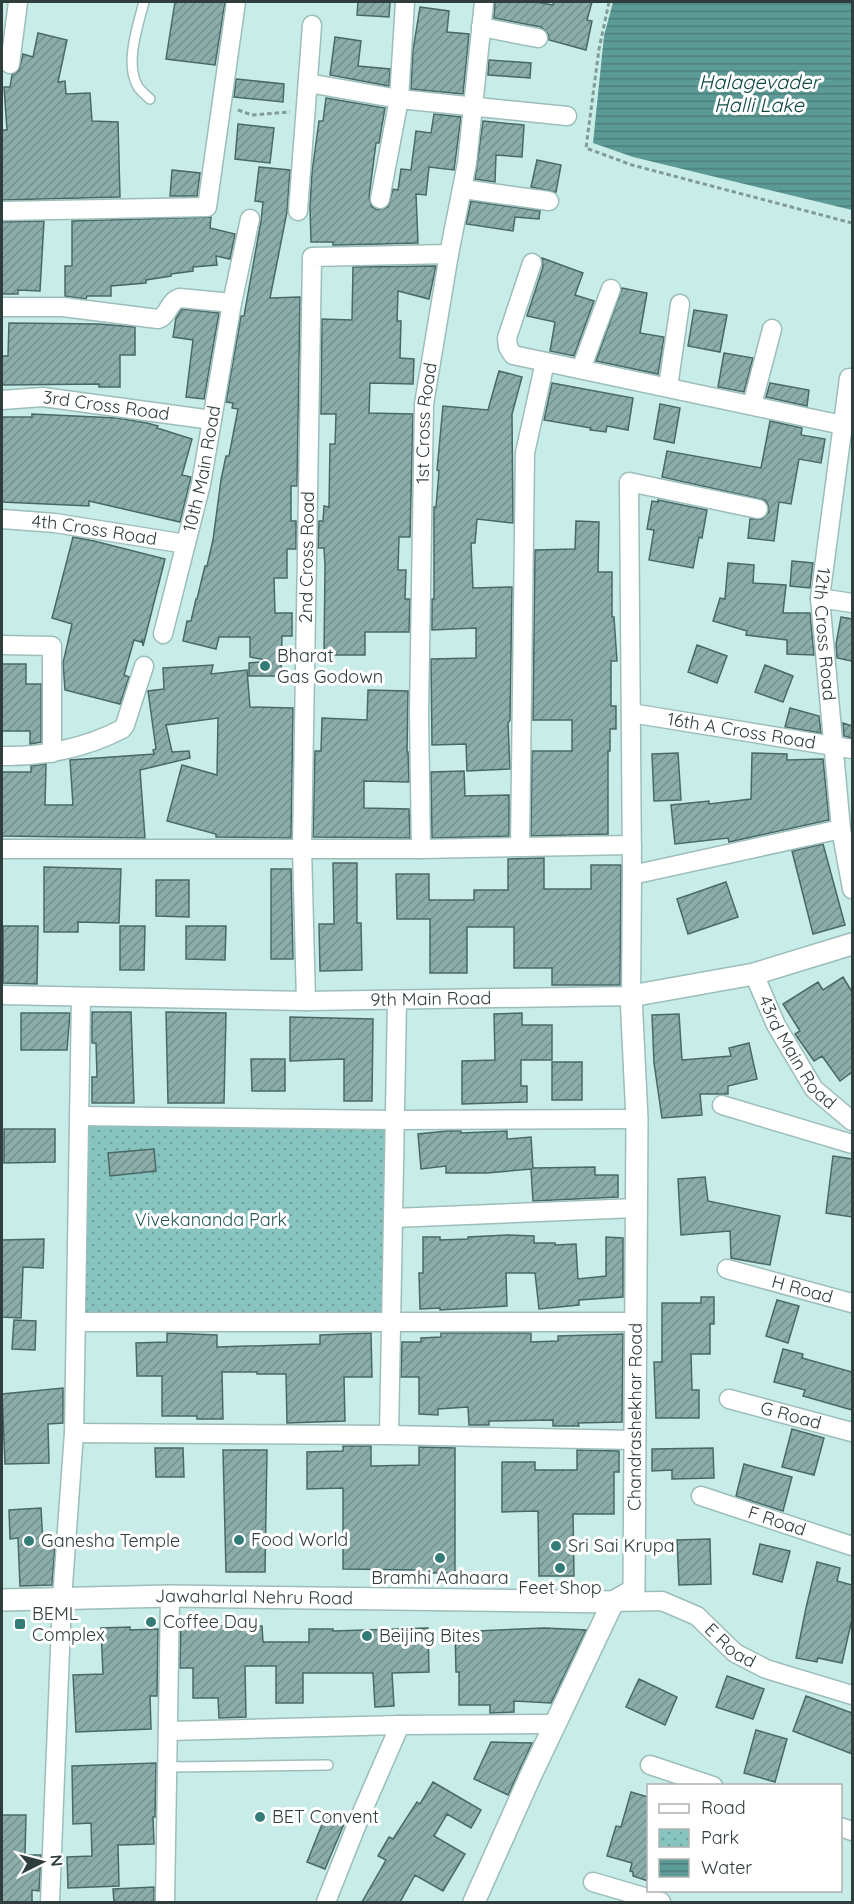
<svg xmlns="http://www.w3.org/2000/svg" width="854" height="1904" viewBox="0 0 854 1904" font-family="Quicksand,sans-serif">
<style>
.park{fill:url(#park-dots)}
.water{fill:url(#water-rules)}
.building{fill:url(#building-hatch);stroke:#496966;stroke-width:1.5}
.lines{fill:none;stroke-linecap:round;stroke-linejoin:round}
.service-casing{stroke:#9cbebb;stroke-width:12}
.minor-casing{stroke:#9cbebb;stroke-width:21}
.tertiary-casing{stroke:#9cbebb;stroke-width:24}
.path{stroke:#819b99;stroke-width:3;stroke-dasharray:4.5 3;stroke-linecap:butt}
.service{stroke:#fff;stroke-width:9}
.minor{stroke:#fff;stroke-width:18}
.tertiary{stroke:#fff;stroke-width:21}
.poi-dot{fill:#337c77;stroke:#fff;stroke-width:2}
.labels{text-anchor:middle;stroke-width:6;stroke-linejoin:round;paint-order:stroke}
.street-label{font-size:18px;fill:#2f3d3c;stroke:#fff}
.poi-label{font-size:18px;fill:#2f3d3c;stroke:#fff;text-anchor:start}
.park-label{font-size:18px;fill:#245a56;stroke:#fff}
.water-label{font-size:20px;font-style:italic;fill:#0f4946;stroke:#fff}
</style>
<defs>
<pattern id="park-dots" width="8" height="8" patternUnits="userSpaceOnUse" patternTransform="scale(1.5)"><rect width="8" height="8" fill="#87c4bf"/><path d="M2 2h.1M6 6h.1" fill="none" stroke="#6fa09c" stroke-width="1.8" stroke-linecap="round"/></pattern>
<pattern id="water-rules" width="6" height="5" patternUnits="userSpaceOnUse" patternTransform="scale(1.5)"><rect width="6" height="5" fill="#5c9a95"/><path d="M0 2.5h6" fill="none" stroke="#4c7f7b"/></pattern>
<pattern id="building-hatch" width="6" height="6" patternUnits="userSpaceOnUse" patternTransform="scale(1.5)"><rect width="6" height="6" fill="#8caeab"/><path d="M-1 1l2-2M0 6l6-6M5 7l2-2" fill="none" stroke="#738f8c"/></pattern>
</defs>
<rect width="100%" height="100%" fill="#c8ece8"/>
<path class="park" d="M79 1116 389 1120 386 1323 76 1322Z"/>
<path class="water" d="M613 2H852V210L633 157 593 143 604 36Z"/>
<path class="building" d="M175 2H225L215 65 166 59Z
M358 2H390L389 17 357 15Z
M495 2H536L553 5 554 2H592L587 20 592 21 586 50 549 40 548 34 541 27 494 18Z
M420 7 449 11 447 32 469 34 463 94 411 89 413 50Z
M38 33 67 40 58 82 65 81 66 94 90 93 92 121 118 122 120 197 2 200V130H7L4 87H10L12 75 19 70 23 54 33 57Z
M335 37 361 41 358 66 390 69 389 86 330 75Z
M489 60 531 63 530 78 488 75Z
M236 79 284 84 283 102 234 97Z
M326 98 385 108 379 143H376L369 197 372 207 378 210 388 207 393 189 398 190 401 169 411 170 416 131 431 133 434 114 461 117 454 170 429 167 426 195 416 194 418 243 339 245H333V242H311L310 207 312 172 319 121H323Z
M483 121 524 125 522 157 496 155 495 182 475 179Z
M238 124 274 128 270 163 235 159Z
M537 160 561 165 556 192 531 187Z
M259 167 290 170 287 212 270 298 300 297 297 486H291V521H296V549H287V578H274L275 613H292V636H282L281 676H249V663L270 661 250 657V637H219L216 649 183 641 187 621H191L196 599H197L205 566H207L213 540 221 480 226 456H229L238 409 232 408 233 403 226 402 241 316H244L261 221 263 202 255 201Z
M172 170 200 173 197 196H170Z
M471 201 540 211 539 219 515 217 513 231 466 224Z
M211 217 210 228 235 234 230 259 216 256 217 265 193 267V271L171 274V276L146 280V283L111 286V296H87L86 299 65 296V266H72V221Z
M44 221 40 291 18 290V294H2V222Z
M542 258 583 273 575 295 594 301 574 356 550 351 555 322 527 316 543 267Z
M436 266 429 299 398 291 397 321H401L400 358 414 359 413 384 370 383 369 413 413 414 410 537H399L398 570H406L405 599H410L409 632H365V655H324L325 566 324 548H318L319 521H323L324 506 329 507 330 444H335L336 414H321L322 319 352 320 353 267Z
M622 288 647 293 640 333 664 337 658 374 596 361Z
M182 309 219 313 204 399 186 397 193 340 173 337 176 318Z
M694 310 727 315 720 352 688 346Z
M9 323 99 324 135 327V355H120V387H99V384L2 385V356H8Z
M724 353 753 358 744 392 718 387Z
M499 371 522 377 512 414 513 523 477 519 475 543H471L473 588 512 587 510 720 508 723 510 769 467 771 466 744 432 745 431 659 476 658V628L432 630V599H434V507H436L439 471 437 470 443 406 488 410Z
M552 383 633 398 628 430 607 426 606 432 590 430 591 428 544 420Z
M770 383 809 390 807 406 766 397Z
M660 404 680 408 674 443 654 439Z
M32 414 117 418 147 423 158 426 157 428 192 439 182 475 191 477 180 522 89 501V506L2 502V417H32Z
M770 421 802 428 801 435 825 439 821 463 799 459 791 504 779 502 774 541 748 538 750 519H762L769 512 768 505 765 500 662 477 667 451 761 468Z
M658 500 707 510 702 538 699 537 693 568 649 560 654 530 647 529 652 501 658 502Z
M576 521 599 522 598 572H612V617H614L617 661H611V706H616V729H610V751H608V834L531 836 532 751H572V720H533L535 550 575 549Z
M73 537 94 541 165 559 143 646 142 640 141 642 134 640 124 675 129 677 120 704 65 690 63 663 72 624 52 618Z
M792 561 813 563 810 588 790 586Z
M728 563 754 565 753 583 786 585 783 613H810L814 655 787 654V640L746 635 747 631 713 621 720 598 725 599Z
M841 617 852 619V661L837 658 836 644Z
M697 645 727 656 717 683 688 672Z
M2 664H26V684H41V742L30 744V731H2Z
M213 665 211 674 247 670 250 707 293 708 291 838 216 837V834L167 821 182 765 217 775 218 718 166 725 172 752 189 751 190 758 140 770 145 838 2 836V772H31V766L46 764 45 805H73L70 760 154 754 153 750 156 749 148 691 164 689 163 668Z
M765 665 793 676 783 702 755 692Z
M368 690 408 691 407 752H408L409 782 364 781V808L409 809 410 838 313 837 315 751H321L322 718 367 720Z
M790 708 819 716 821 733 785 727Z
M843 723 852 726V738L844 736Z
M678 753 681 800 654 801 652 754Z
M752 753 787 754V760L823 759 829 820 729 842 728 838 675 844 671 805 709 801V804L751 799Z
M464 771 465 796 509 795V836L432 838 431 772Z
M823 844 845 925 813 934 792 851Z
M544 858V889H591V865H621L620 985H552V968H514V927H467V973H430V919H397L396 874H429V900H474V890H508V859Z
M333 863H357V923H361L362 970 320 971 319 924H334Z
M44 867 121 869 119 923 78 922V932H44Z
M271 869H291L293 959H271Z
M156 880H189V917L156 916Z
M726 882 738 917 688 934 677 899Z
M3 926H38L37 984 3 983Z
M120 926H145L144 970H120Z
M186 926H226L225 960 186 959Z
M843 977 852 992V1072L840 1081 822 1056 814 1061 795 1034 800 1031 783 1004 818 982 823 990Z
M92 1012H131L134 1103H92V1077H97L96 1043H92Z
M166 1012 226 1013 224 1103H168Z
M21 1013H70L67 1050H21Z
M522 1013V1025H552V1060H521V1086H527V1102L462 1104V1061L495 1060 494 1014Z
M679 1014 682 1060 731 1056 729 1048 749 1043 757 1079 728 1086V1094H700L702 1115 662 1118 654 1063 652 1015Z
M290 1017 373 1019 372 1101H344V1059L290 1061Z
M251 1059H285V1091H252Z
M552 1062H582V1100H552Z
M4 1129H55V1162L4 1163Z
M447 1131H461V1133L507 1131V1139L531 1137 533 1168 595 1167V1175H618V1197L533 1201 531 1169 487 1173H446V1166L421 1169 418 1134Z
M154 1149 156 1171 110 1176 108 1153Z
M833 1156 852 1159V1217L826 1213Z
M705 1177 708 1201 780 1216 770 1265 731 1258 730 1231 681 1235 678 1179Z
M508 1235 534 1236V1243H555V1245L576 1244 578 1279 606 1276V1237L623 1238V1297L579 1300V1305L539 1309 535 1273H506L507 1306 440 1310V1308L420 1309 419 1273H423V1237H440V1240L468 1239V1237Z
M44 1239 43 1268 23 1267 21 1318 2 1317V1240Z
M701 1297H714V1324H710V1354H691L692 1390H699V1418H656L654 1362H662V1303H701Z
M777 1300 799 1306 788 1343 766 1336Z
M14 1320 36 1321 35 1350 12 1349Z
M167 1333 217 1335V1347L320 1344V1335L371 1333 372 1377H344L345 1421 287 1423 286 1374H257V1372H222L223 1419H197V1416H162V1376H137L136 1343 167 1342Z
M441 1333H531V1342L558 1341V1336L623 1334 622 1422 578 1423 579 1426H553V1420L489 1421V1425H469L468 1407 438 1409V1415L419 1414V1377H401L402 1342H421V1338L441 1337Z
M783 1349 803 1354 802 1358 852 1372V1410L803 1396 805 1390 774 1382Z
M63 1388V1423L48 1424 49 1463 5 1464 2 1394Z
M792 1429 824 1438 814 1475 782 1467Z
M343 1446H371V1466L419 1465V1447L455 1448V1573H418V1570L343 1569V1488L307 1489V1452L343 1451Z
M155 1448H183L184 1477H156Z
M713 1448 714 1478 672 1479V1470L652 1471V1449Z
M223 1450H267L265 1572H226Z
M577 1450 619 1451V1472H614V1514H573L574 1576H539L538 1511 502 1512V1462H535V1470H577Z
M744 1464 792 1477 783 1511 736 1496Z
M41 1508 43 1545 55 1544 52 1585 20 1586 18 1538 10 1539 9 1510Z
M710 1539 711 1584 679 1585 677 1540Z
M760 1544 790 1551 782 1582 753 1574Z
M817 1562 840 1568 837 1581 852 1585V1619L842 1663 818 1658 817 1662 796 1658 806 1608Z
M181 1620H206V1626H262L263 1642H309V1629H333V1631L428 1628 429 1672 392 1673 394 1706 375 1707 373 1673H303V1703H276V1666H245L246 1717 219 1718 218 1698H193V1668H180Z
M130 1627V1630L158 1629 157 1696H150L151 1729 76 1732 73 1675 103 1674 101 1628Z
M544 1628 586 1630 551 1703 514 1701V1712L490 1713V1705H459V1672H456L455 1632Z
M727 1676 764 1689 753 1719 716 1707Z
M639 1679 677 1697 665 1725 626 1707Z
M806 1696 852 1713V1754L793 1731Z
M756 1730 787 1739 775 1782 744 1773Z
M491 1742 532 1743 508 1795 474 1779Z
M156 1763 155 1817H153L154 1844 118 1845 119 1886 68 1888 67 1857 92 1856 91 1823 73 1824 72 1766Z
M433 1782 481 1810 471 1828 447 1814 434 1836 465 1854 443 1891 415 1875 400 1902H362L386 1860 378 1856 389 1837 393 1839 417 1802 420 1804Z
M631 1792 648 1797V1881L633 1876V1872L630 1871 632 1863 607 1856 616 1826 621 1827Z
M2 1815H26L25 1855H41L39 1891 32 1890V1902H2Z
M325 1817 344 1824 325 1869 307 1862Z
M154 1887V1902H114L113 1889Z"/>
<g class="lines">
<defs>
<path id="service" d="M144 2C138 25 125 62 137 85 139 90 146 95 150 99
M168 1767 328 1765"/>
<g id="minor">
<path d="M481 27 538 38"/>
<path d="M10 64 18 2"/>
<path d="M308 83 399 99 567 116"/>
<path d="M463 189 549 201"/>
<path d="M380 199 399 99 405 2"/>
<path d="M2 211 207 207 236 2"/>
<path d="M298 211 312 25"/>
<path d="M532 263 507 338 508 347 513 355 852 427"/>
<path d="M2 307H63L158 319C169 316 168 301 180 298L232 303"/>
<path d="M581 369 611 289"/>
<path id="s1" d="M849 378 820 598 841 829 852 889"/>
<path d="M668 387 680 304"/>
<path id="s2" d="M2 400 43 397 212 420"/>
<path d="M752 405 772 329"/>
<path id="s3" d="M2 519 55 523 186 544"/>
<path d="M820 598 852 603"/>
<path id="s4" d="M163 634 201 484 232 303 250 219"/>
<path d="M2 645 52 646V753"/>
<path id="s5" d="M631 713 852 749"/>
<path d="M2 756C41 757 86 748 122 729L125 725 144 666"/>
<path d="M520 847 525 453 545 362"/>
<path d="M2 849H421L632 845"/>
<path id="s6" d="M421 849 419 712 424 404 449 254 467 163 484 2"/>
<path d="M632 875 841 829"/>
<path id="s7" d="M754 974 776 1025 814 1089 852 1121"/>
<path id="s8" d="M2 995 306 1001 631 996 632 875 629 482 758 509"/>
<path id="s9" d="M306 1001 302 848 312 257 449 254"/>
<path d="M722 1105 852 1144"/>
<path d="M79 1116 395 1120 637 1119"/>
<path d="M393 1218 636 1208"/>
<path id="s10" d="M727 1269 852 1303"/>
<path d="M76 1322H635"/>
<path id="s11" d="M729 1399 852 1432"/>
<path d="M74 1433 389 1435 635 1440"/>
<path d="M389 1435 397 1001"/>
<path id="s12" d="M701 1496 852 1546"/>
<path id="s13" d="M613 1602 662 1601 697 1616 735 1653 766 1669 852 1695"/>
<path d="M168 1731 400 1725 555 1724"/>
<path d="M650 1765 713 1786"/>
<path d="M840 1827 852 1831"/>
<path d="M593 1882 661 1902"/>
<path d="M50 1902 62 1599 74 1433 81 998"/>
<path d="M165 1902 170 1596"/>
<path d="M326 1902 359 1819 400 1725"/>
</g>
<g id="tertiary">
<path id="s14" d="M2 1600 170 1596 613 1602"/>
<path id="s15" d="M474 1902 530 1777 613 1602 634 1590 637 1119 631 996 754 974 852 944"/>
</g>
</defs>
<use href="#service" class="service-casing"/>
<use href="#minor" class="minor-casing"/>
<use href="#tertiary" class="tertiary-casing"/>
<path class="path" d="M609 2 599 49 586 148 632 165 852 223
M238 110 252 115 290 112"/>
<use href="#service" class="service"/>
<use href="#minor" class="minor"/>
<use href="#tertiary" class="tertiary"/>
</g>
<g class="poi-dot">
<circle cx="265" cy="666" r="6"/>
<circle cx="239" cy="1540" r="6"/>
<circle cx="29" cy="1541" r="6"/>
<circle cx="556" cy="1546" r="6"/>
<circle cx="440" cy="1558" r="6"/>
<circle cx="560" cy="1568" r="6"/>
<circle cx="151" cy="1622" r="6"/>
<rect x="14" y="1618" width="12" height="12" rx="3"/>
<circle cx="367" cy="1636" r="6"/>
<circle cx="260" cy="1817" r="6"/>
</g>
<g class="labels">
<g class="street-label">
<text dy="6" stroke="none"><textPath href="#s2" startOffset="105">3rd Cross Road</textPath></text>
<text dy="6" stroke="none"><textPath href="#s6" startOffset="426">1st Cross Road</textPath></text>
<text dy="6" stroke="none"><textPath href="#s4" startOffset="170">10th Main Road</textPath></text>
<text dy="6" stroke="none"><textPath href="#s3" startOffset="93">4th Cross Road</textPath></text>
<text dy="6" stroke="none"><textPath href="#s9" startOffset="444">2nd Cross Road</textPath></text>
<text dy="6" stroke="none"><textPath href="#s1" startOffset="258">12th Cross Road</textPath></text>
<text dy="6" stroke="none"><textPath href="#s5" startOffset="112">16th A Cross Road</textPath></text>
<text dy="6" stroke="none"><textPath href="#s8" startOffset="429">9th Main Road</textPath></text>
<text dy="6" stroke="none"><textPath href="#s7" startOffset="90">43rd Main Road</textPath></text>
<text dy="6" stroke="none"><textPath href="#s10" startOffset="78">H Road</textPath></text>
<text dy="6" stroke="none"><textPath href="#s11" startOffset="64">G Road</textPath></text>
<text dy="6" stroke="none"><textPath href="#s15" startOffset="528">Chandrashekhar Road</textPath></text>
<text dy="6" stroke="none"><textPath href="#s12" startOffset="80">F Road</textPath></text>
<text dy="6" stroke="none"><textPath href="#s14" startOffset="252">Jawaharlal Nehru Road</textPath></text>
<text dy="6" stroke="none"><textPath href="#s13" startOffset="132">E Road</textPath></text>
</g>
<g class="poi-label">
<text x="277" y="662">Bharat<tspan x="277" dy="21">Gas Godown</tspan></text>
<text x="251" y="1546">Food World</text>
<text x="41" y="1547">Ganesha Temple</text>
<text x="568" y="1552">Sri Sai Krupa</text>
<text x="440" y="1584" text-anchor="middle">Bramhi Aahaara</text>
<text x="560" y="1594" text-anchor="middle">Feet Shop</text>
<text x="32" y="1620">BEML<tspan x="32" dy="21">Complex</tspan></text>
<text x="163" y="1628">Coffee Day</text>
<text x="379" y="1642">Beijing Bites</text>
<text x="272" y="1823">BET Convent</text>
</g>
<g class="park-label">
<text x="211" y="1226">Vivekananda Park</text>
</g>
<g class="water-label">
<text x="759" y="89">Halagevader<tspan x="759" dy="23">Halli Lake</tspan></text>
</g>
</g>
<rect width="854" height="1904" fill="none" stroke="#2f3d3c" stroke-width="6"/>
<rect x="647" y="1784" width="195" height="108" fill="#ffffff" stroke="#acb1b1" stroke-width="1.5"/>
<rect x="659" y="1804" width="30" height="9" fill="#ffffff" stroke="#acb1b1" stroke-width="1.5"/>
<text x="701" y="1814" font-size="18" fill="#2f3d3c">Road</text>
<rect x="659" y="1829" width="30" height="18" fill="url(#park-dots)" stroke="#acb1b1" stroke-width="1.5"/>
<text x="701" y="1844" font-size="18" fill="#2f3d3c">Park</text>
<rect x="659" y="1859" width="30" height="18" fill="url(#water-rules)" stroke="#acb1b1" stroke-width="1.5"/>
<text x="701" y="1874" font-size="18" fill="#2f3d3c">Water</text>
<g transform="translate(42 1862) rotate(84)" stroke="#ffffff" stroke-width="4.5" paint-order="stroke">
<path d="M0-4.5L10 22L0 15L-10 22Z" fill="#2f3d3c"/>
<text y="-9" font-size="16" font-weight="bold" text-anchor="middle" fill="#2f3d3c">N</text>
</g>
</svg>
